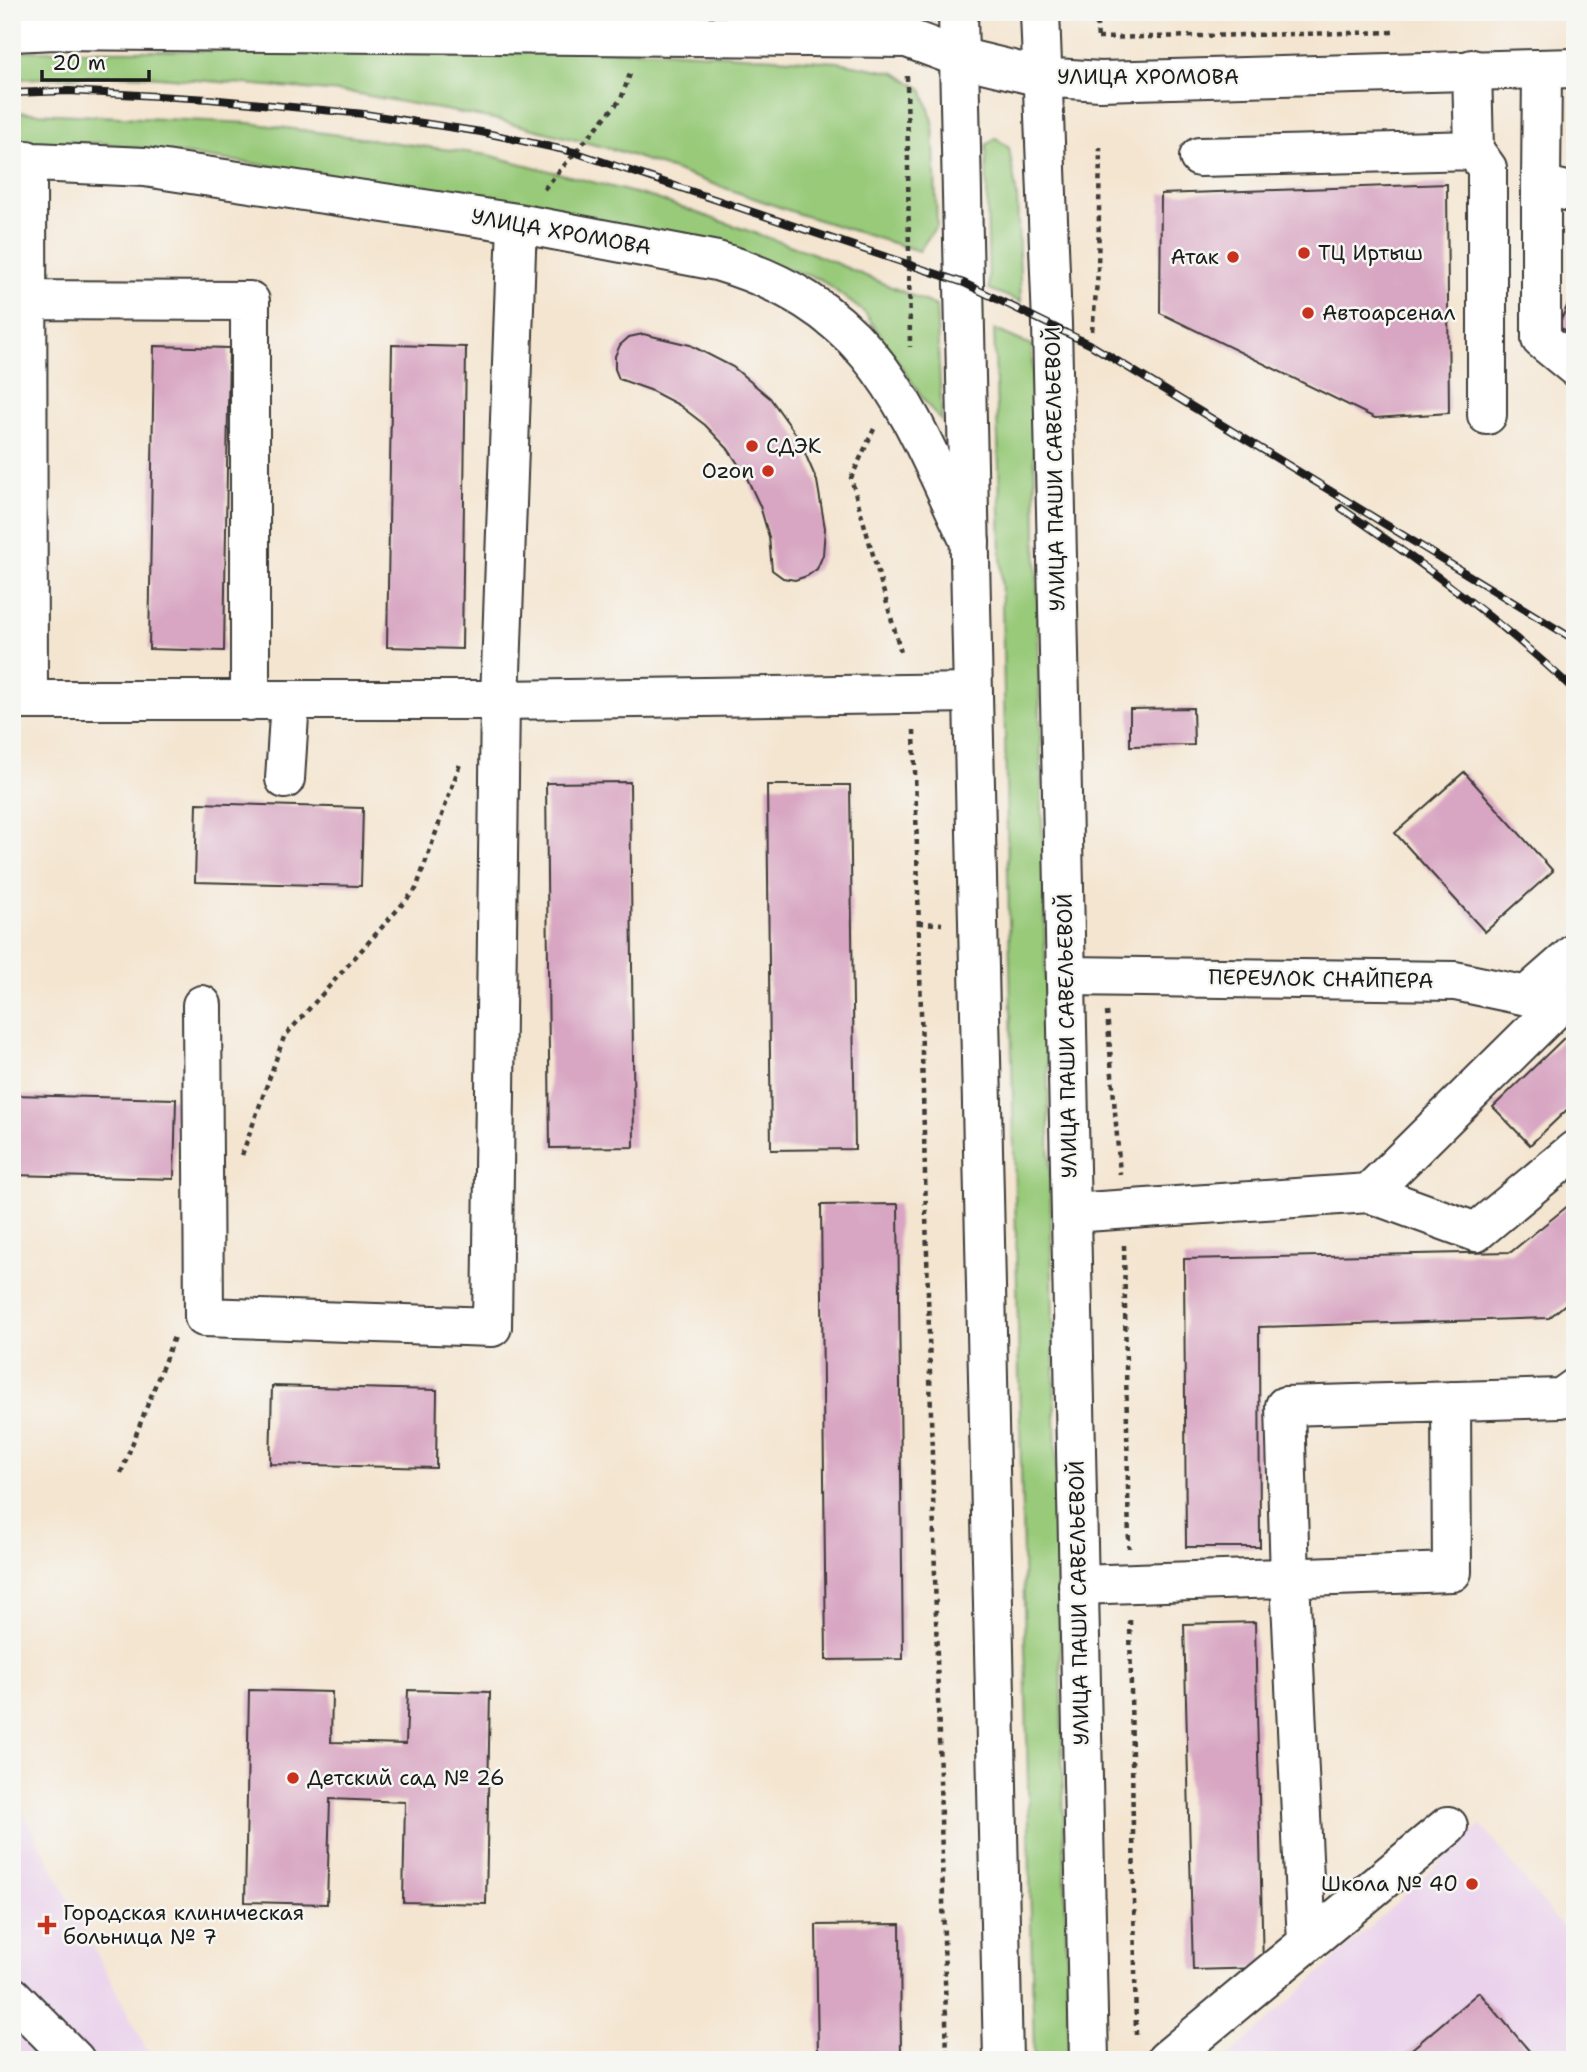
<svg xmlns="http://www.w3.org/2000/svg" width="1587" height="2072" viewBox="0 0 1587 2072" font-family="'Shantell Sans',sans-serif">
<style>
.built{fill:#ead1ec}
.green{fill:#99ca7a;stroke:#5a734b;stroke-width:2}
.building{fill:#d8a6c2}
.lines{fill:none;stroke-linecap:round;stroke-linejoin:round}
.minor-casing{stroke:#3c3a37;stroke-width:42}
.major-casing{stroke:#3c3a37;stroke-width:42}
.path{stroke:#3c3a37;stroke-width:4.5;stroke-dasharray:5 5;stroke-linecap:butt}
.minor{stroke:#fff;stroke-width:38}
.major{stroke:#fff;stroke-width:38}
.rail-casing{stroke:#1c1c1c;stroke-width:8}
.rail{stroke:#f6f6f2;stroke-width:5;stroke-dasharray:16;stroke-linecap:butt}
.poi-dot{fill:#c8321e;stroke:#f6f6f2;stroke-width:2.5}
.labels{text-anchor:middle;stroke-width:5;stroke-linejoin:round;paint-order:stroke}
.street-label{font-size:21px;fill:#1c1c1c;stroke:#f6f6f2}
.poi-label{font-size:21px;fill:#1c1c1c;stroke:#f6f6f2;text-anchor:start}
</style>
<rect width="100%" height="100%" fill="#f6f6f2"/>
<filter id="ink" filterUnits="userSpaceOnUse"><feTurbulence type="fractalNoise" baseFrequency=".0143" numOctaves="2"/><feDisplacementMap in="SourceGraphic" scale="14" xChannelSelector="R" yChannelSelector="G"/><feConvolveMatrix kernelMatrix="1 2 1 2 8 2 1 2 1" color-interpolation-filters="sRGB"/></filter>
<filter id="wash" filterUnits="userSpaceOnUse"><feTurbulence type="fractalNoise" baseFrequency=".00686" numOctaves="4" result="noise"/><feDisplacementMap in="SourceGraphic" scale="28" xChannelSelector="R" yChannelSelector="G"/><feGaussianBlur stdDeviation="1.57" result="paint"/><feColorMatrix in="noise" values="0 0 0 0 0 0 0 0 0 0 0 0 0 0 0 0 0 1.4 0 .05"/><feComposite in="paint" operator="in"/></filter>
<g filter="url(#wash)">
<rect width="100%" height="100%" fill="#f4e5d0"/>
<path class="built" d="M12 1790 152 2060H12Z
M1481 1825 1575 1943V2060H1225Z"/>
<path class="green" d="M481 48 664 51 838 62 896 73 922 89 933 121 937 225 919 251 799 214 622 152 499 120 353 93 134 75 12 79V51C168 50 324 52 481 48Z
M12 112 249 123 488 155 654 198 812 253 936 306 942 422 929 407 865 313 820 279 663 233 315 172 100 143H12Z
M996 138 1009 148 1017 196 1021 302 989 289 986 145Z
M994 329 1032 346 1069 2060H1034L999 466Z"/>
<g id="blocks">
<path class="building" d="M1447 184 1449 413 1375 418 1160 313 1161 194Z
M1575 288V334L1558 327Z
M643 334 690 345 733 367 770 398 798 437 817 481 825 528 823 555 817 569 807 576 795 580 783 578 772 570 769 537 760 506 746 476 728 449 705 425 679 405 650 390 619 379 615 369V356L620 345 629 337Z
M392 345 466 347 462 649 387 647Z
M154 346 229 348 224 651 149 649Z
M1193 708 1194 745 1130 746V709Z
M1464 772 1553 871 1485 932 1395 833Z
M630 782 634 1147 550 1148 546 783Z
M767 785H850L855 1149 771 1150Z
M197 803 363 808 361 886 195 882Z
M1566 1036 1575 1045V1102L1530 1145 1493 1107Z
M12 1095 176 1099 174 1179 12 1175Z
M1575 1200V1296L1549 1318 1259 1327 1260 1547H1186L1184 1259 1511 1252Z
M898 1204 903 1659 826 1660 821 1205Z
M272 1386 437 1390 436 1468 270 1464Z
M1255 1622 1263 1968 1193 1970 1184 1624Z
M249 1690 332 1692 331 1742 406 1744 408 1690 490 1692 486 1904 403 1902 405 1802 330 1799 327 1904 245 1902Z
M900 1924 901 2060H818L816 1925Z
M1479 1992 1537 2060H1399Z"/>
</g>
</g>
<g filter="url(#ink)">
<use href="#blocks" fill-opacity="0" stroke="#3c3a37" stroke-width="2"/>
<g class="lines">
<defs>
<path id="minor" d="M12 32 55 30 907 38 958 57
M1542 69 1541 185 1575 193
M1474 150 1487 168V415
M1199 157 1474 150 1472 69
M27 160 28 700
M12 161 145 167 517 223 717 261C876 308 905 405 970 542
M1541 185V339L1575 367
M12 300 250 301V701
M12 700H500L973 693
M285 779 290 700
M1066 976 1455 981 1575 1006
M1526 996 1575 953
M202 1005 204 1317 492 1327 500 700 517 223
M1369 1193 1476 1232 1575 1150
M1071 1213 1369 1193 1561 1003
M1078 1585 1452 1572 1451 1401
M1307 1943 1290 1579 1285 1406 1561 1398 1575 1388
M12 1996 75 2060
M1166 2060 1448 1826"/>
<path id="major" d="M958 12 1003 2060
M1040 12 1052 324 1089 2060
M958 57 1041 77 1100 81 1575 68"/>
</defs>
<use href="#minor" class="minor-casing"/>
<use href="#major" class="major-casing"/>
<path class="path" d="M1096 12 1098 39
M1098 38 1398 32
M907 76 910 347
M544 189 621 99 631 71
M1092 331 1098 273 1100 147
M874 429 851 478 902 656
M914 730 947 2060
M919 923 942 924
M1107 1012 1120 1174
M242 1155 284 1037 416 889 460 764
M1124 1245 1129 1548
M121 1473 174 1337
M1130 1620 1136 2038"/>
<use href="#minor" class="minor"/>
<use href="#major" class="major"/>
<defs>
<path id="rail" d="M12 93 69 91 209 99 364 114 481 132 574 152 964 283 1091 345 1575 640
M1341 508C1422 563 1504 623 1575 691"/>
</defs>
<use href="#rail" class="rail-casing"/>
<use href="#rail" class="rail"/>
</g>
</g>
<g class="poi-dot">
<circle cx="1304" cy="253" r="7"/>
<circle cx="1233" cy="257" r="7"/>
<circle cx="1308" cy="313" r="7"/>
<circle cx="752" cy="446" r="7"/>
<circle cx="768" cy="471" r="7"/>
<circle cx="293" cy="1778" r="7"/>
<circle cx="1472" cy="1884" r="7"/>
<path d="M43.5 1914.5h7v7h7v7h-7v7h-7v-7h-7v-7h7z"/>
</g>
<g class="labels">
<g class="street-label">
<text x="1148" y="84">УЛИЦА ХРОМОВА</text>
<text transform="translate(561 232) rotate(10)" y="7">УЛИЦА ХРОМОВА</text>
<text transform="translate(1055 469) rotate(-91)" y="7">УЛИЦА ПАШИ САВЕЛЬЕВОЙ</text>
<text transform="translate(1321 979) rotate(1)" y="7">ПЕРЕУЛОК СНАЙПЕРА</text>
<text transform="translate(1067 1036) rotate(-91)" y="7">УЛИЦА ПАШИ САВЕЛЬЕВОЙ</text>
<text transform="translate(1079 1603) rotate(-91)" y="7">УЛИЦА ПАШИ САВЕЛЬЕВОЙ</text>
</g>
<g class="poi-label">
<text x="1318" y="260">ТЦ Иртыш</text>
<text x="1219" y="264" text-anchor="end">Атак</text>
<text x="1322" y="320">Автоарсенал</text>
<text x="766" y="453">СДЭК</text>
<text x="754" y="478" text-anchor="end">Ozon</text>
<text x="307" y="1785">Детский сад № 26</text>
<text x="1458" y="1891" text-anchor="end">Школа № 40</text>
<text x="63" y="1920">Городская клиническая<tspan x="63" dy="24">больница № 7</tspan></text>
</g>
</g>
<rect width="1587" height="2072" fill="none" stroke="#f6f6f2" stroke-width="42"/>
<path d="M42 70v10h107v-10" fill="none" stroke="#1c1c1c" stroke-width="3.5"/>
<text x="52" y="70" font-size="21" fill="#1c1c1c" stroke="#f6f6f2" stroke-width="5" paint-order="stroke">20 m</text>
</svg>
